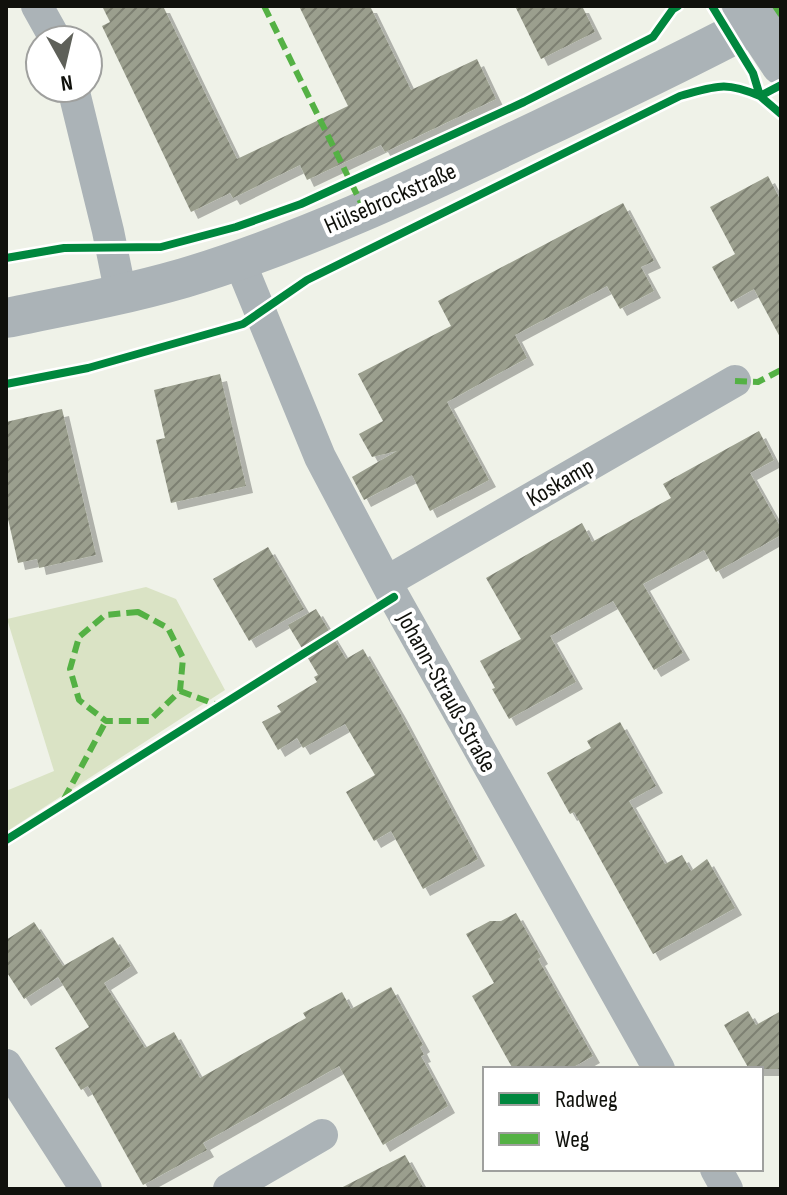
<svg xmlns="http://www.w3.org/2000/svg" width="787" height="1195" viewBox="0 0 787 1195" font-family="'Sofia Sans Condensed',sans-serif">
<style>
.green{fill:#dae3c5}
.building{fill:url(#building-hatch);filter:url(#shadow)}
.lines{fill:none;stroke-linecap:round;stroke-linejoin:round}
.minor{stroke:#abb3b7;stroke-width:32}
.tertiary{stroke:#abb3b7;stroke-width:40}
.quiet{stroke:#54b144;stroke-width:6;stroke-dasharray:12 6;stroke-linecap:butt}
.cycleway-casing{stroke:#fff;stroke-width:13}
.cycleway{stroke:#00873e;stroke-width:8}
.labels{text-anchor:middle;stroke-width:8;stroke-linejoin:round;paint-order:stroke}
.street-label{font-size:24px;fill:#10110c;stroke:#fff}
</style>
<defs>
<pattern id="building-hatch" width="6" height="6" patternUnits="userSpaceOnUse" patternTransform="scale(2)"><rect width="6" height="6" fill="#9b9f8e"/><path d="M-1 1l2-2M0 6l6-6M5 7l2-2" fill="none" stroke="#7d8072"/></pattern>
<filter id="shadow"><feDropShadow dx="7" dy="7" stdDeviation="0" flood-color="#0004"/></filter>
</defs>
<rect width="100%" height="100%" fill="#eff2e8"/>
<path class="green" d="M146 587 176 599 225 690 6 832V791L54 771 7 619Z"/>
<path class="building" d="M102 6H163L237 159 348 106 299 6H370L411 90 477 59 496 99 385 152 381 145 307 180 300 165 233 198 230 193 191 212 102 26 110 22Z
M515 6H582L595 32 541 59Z
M768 176 781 201V339L754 289 731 302 712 267 735 254 710 207Z
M623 203 654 261 641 267 654 291 620 309 607 286 515 335 527 358 447 402 489 480 430 511 412 475 364 500 352 477 397 451 372 457 359 434 383 421 358 374 451 326 438 301Z
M220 374 246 486 171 503 156 440 165 438 154 390Z
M62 409 96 555 39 568 37 559 18 563 6 510V422Z
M759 431 774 460 750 473 781 528V535L716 572 704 550 643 584 683 653 654 670 613 601 550 636 576 682 509 719 492 689 495 688 480 661 521 639 486 578 582 523 592 542 671 498 663 484Z
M268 547 304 609 249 641 213 579Z
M316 609 346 659 363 649 400 713 478 859 423 889 391 831 374 841 346 792 375 775 345 724 303 748 297 738 278 750 262 722 281 712 277 706 317 682 314 677 318 675 288 625Z
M620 722 656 786 629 801 665 864 682 855 691 871 707 859 735 908 653 954 574 812 570 814 547 773 591 748 587 741Z
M516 913 541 957 538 959 593 1056 570 1069H513L472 996 494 983 466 934 490 921H501Z
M34 922 63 966 113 937 131 966 104 983 145 1048 174 1032 200 1078 306 1018 303 1013 342 992 351 1009 391 987 423 1045 420 1047 424 1055 421 1056 448 1106 383 1145 339 1066 203 1143 207 1150 143 1185 88 1086 81 1090 55 1048 89 1027 58 977 24 999 6 971V940Z
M748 1011 756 1025 781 1011V1069H749L724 1025Z
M405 1155 424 1189H339Z"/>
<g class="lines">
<path class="minor" d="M37 6 56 40
M754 24 781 9
M73 88 108 231 121 295
M239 260 320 457 394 597 659 1069
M386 582 735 381
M6 1065 86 1189
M716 1169 727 1189
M229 1189 322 1135"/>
<path class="tertiary" d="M742 6 781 65
M6 318C66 306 125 295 184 278 300 243 411 191 520 139 598 102 677 65 754 24"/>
<path class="quiet" d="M264 6 365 211
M775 6 781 15
M735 381 758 382 781 370
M138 612 168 628 183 658 180 691 149 721H106L79 700 70 669 79 637 105 615Z
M180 691 220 706
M64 799 106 721"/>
<defs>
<path id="cycleway" d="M712 6 753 73 760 96 781 114
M6 258 64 248 161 247 236 227 301 204 524 102 653 37 673 9 678 6
M6 384 88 368 243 324 307 280 680 96C717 86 724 81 760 96L781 85
M6 840 394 597"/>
</defs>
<use href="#cycleway" class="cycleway-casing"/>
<use href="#cycleway" class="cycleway"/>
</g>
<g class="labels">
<g class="street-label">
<text transform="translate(390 198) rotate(-24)" y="8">Hülsebrockstraße</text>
<text transform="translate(560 482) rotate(-30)" y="8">Koskamp</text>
<text transform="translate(447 692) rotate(61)" y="8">Johann-Strauß-Straße</text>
</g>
</g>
<rect width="787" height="1195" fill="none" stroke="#10110c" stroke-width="16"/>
<rect x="483" y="1067" width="280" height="104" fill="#ffffff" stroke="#9fa09e" stroke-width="2"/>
<rect x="499" y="1093" width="40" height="12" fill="#00873e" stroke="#9fa09e" stroke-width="2"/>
<text x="555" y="1107" font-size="24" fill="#10110c">Radweg</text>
<rect x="499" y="1133" width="40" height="12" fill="#54b144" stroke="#9fa09e" stroke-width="2"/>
<text x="555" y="1147" font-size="24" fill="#10110c">Weg</text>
<g transform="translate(64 64) rotate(172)"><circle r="38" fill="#ffffff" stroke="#9fa09e" stroke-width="2"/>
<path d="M0-6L14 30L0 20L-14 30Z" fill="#5e6059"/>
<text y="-12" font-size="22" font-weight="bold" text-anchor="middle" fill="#10110c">N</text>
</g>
</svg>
